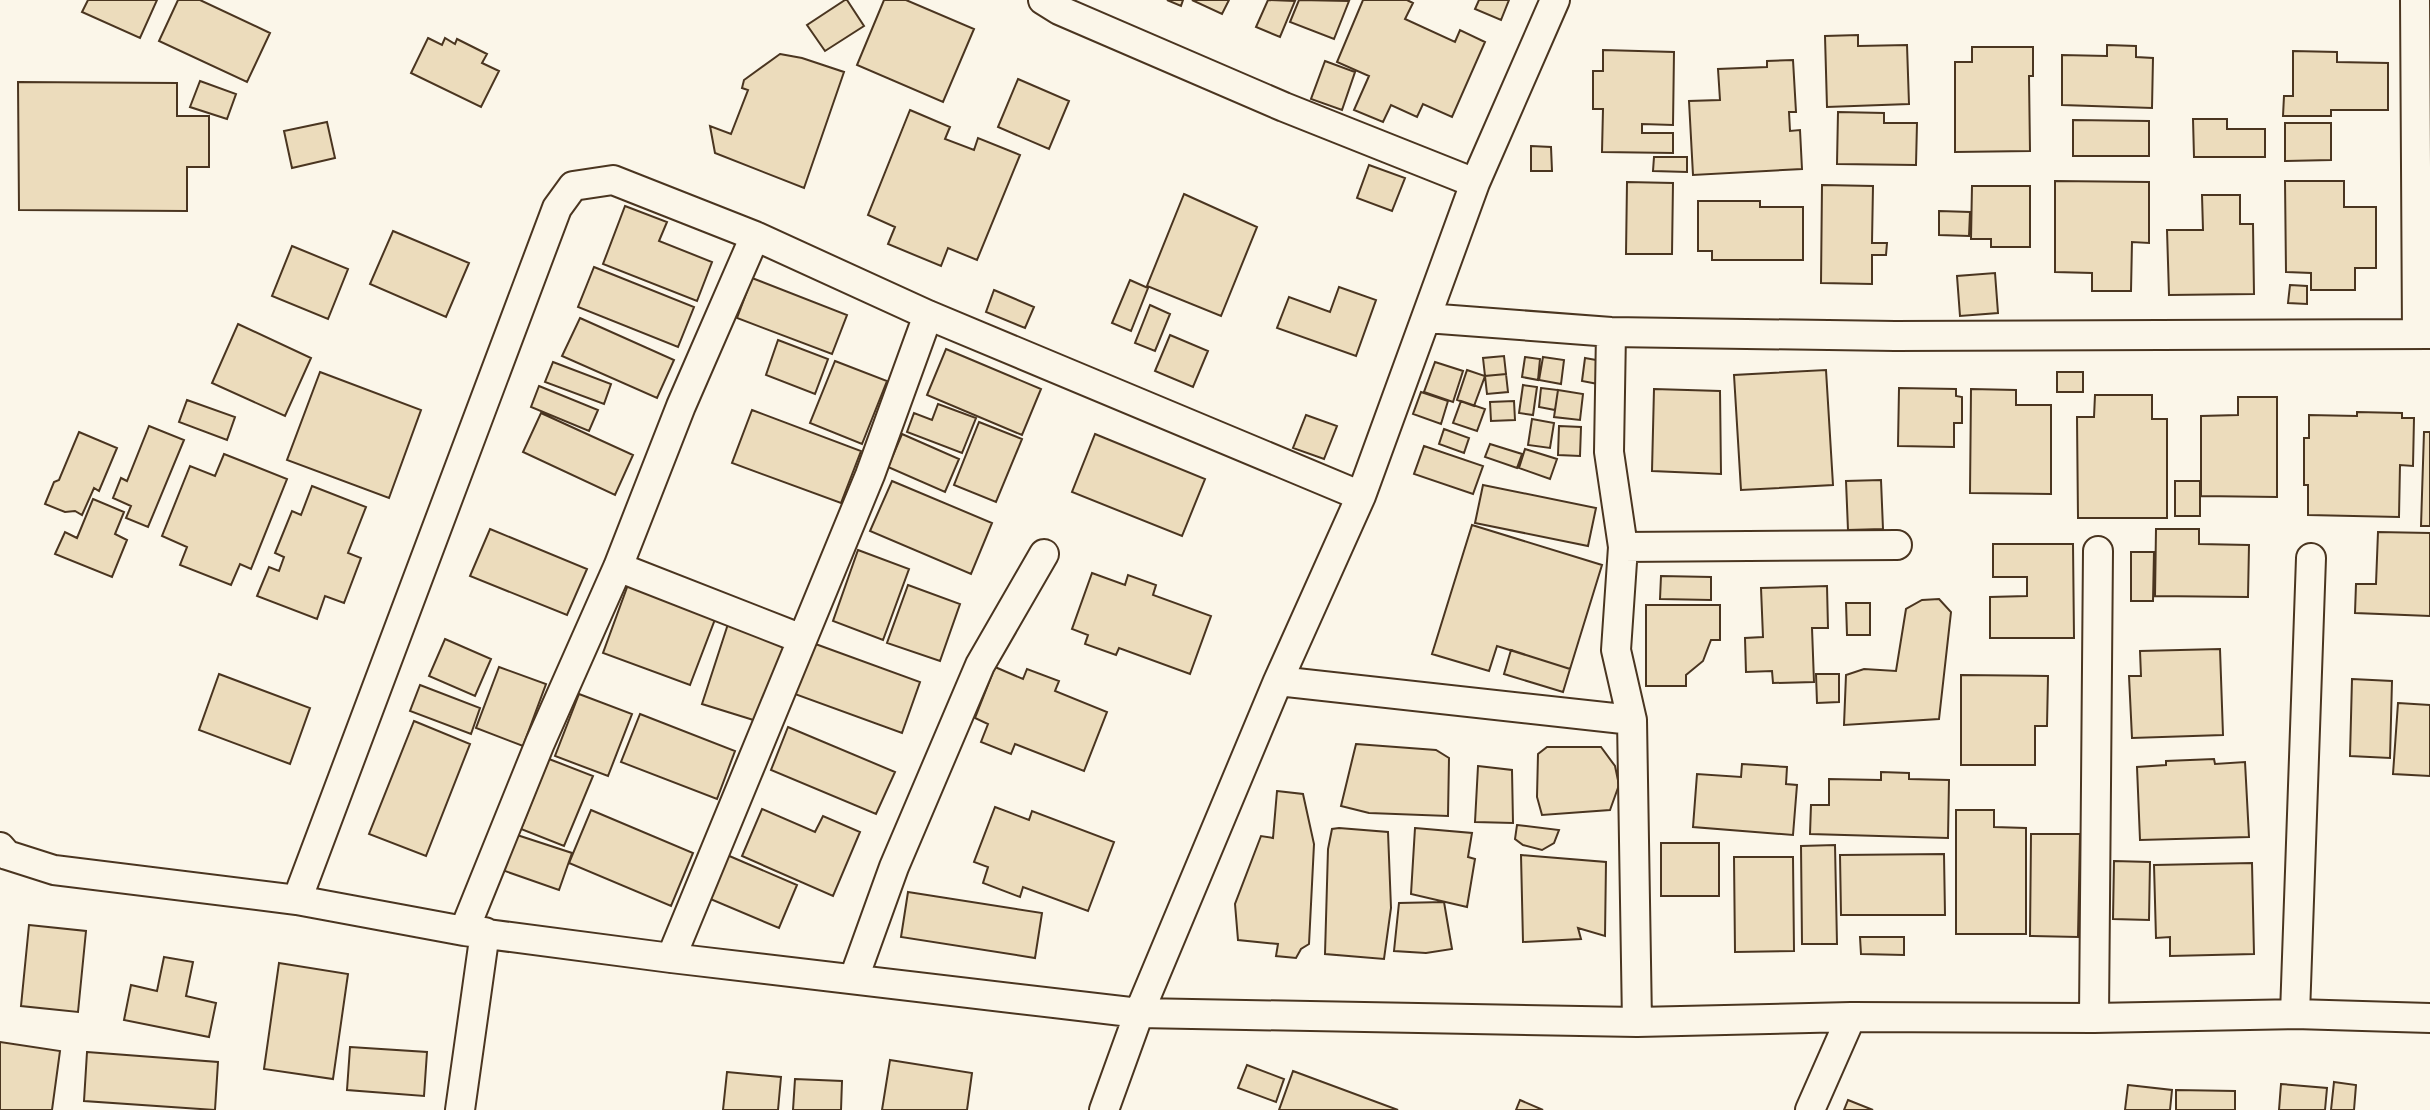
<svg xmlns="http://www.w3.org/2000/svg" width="2430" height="1110" viewBox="0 0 2430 1110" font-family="'Titillium Web',sans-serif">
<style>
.building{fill:#ecdcbc;stroke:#4a3520;stroke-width:2}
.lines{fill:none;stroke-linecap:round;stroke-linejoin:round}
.street-casing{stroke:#4a3520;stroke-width:32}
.street{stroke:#fbf6e9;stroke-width:28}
</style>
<rect width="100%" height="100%" fill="#fbf6e9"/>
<path class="building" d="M88 0H157L140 38 82 12Z
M178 0H200L270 33 247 82 159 41Z
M845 0H847L864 26 825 51 807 25Z
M884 0H906L974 29 943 102 857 65Z
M1167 0H1183L1181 6Z
M1192 0H1229L1222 14Z
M1268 0 1295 1 1280 37 1256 27Z
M1299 0 1349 1 1334 39 1290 22Z
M1363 0H1407L1413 3 1405 19 1455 42 1460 30 1485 42 1452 117 1423 104 1417 117 1391 105 1383 122 1354 110 1369 76 1337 62Z
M1479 0H1509L1501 20 1475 9Z
M1858 35V46L1907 45 1909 104 1827 107 1825 36Z
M428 38 442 45 445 38 455 44 457 39 487 54 482 63 499 71 481 107 411 73Z
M2107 45 2136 46V57L2153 58 2152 108 2062 105V55L2107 56Z
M1972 47H2033V76H2029L2030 151 1955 152V62H1972Z
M1603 50 1674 52 1673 125 1642 124V133H1673V153L1602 152 1603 109H1593V71H1603Z
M2293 51 2337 52V62L2388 63V110H2331V116H2283L2284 96H2293Z
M780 54 802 58 844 72 804 188 715 153 710 126 731 134 748 90 742 88 744 80Z
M1793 60 1796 112H1789L1790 131 1800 130 1802 169 1693 175 1689 101 1720 100 1718 69 1767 67V61Z
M1325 61 1355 72 1342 110 1311 99Z
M1018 79 1069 101 1049 149 998 127Z
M200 81 236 94 227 119 190 107Z
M18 82 177 83V116H209V167H187V211L19 210Z
M910 110 950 127 945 139 974 150 978 138 1020 155 977 260 948 248 941 266 888 244 895 227 868 215Z
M1838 112 1884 113V123H1917L1916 165 1837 164Z
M2193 119H2227V129H2265V157H2194Z
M2073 120 2149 121V156H2073Z
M327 122 335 158 292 168 284 131Z
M2285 123H2331V160L2285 161Z
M1531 146 1551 147 1552 171H1531Z
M1654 157H1687V172L1653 171Z
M1369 165 1405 178 1392 211 1357 198Z
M2055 181 2149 182V243L2132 242 2131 291H2092V273L2055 272Z
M2285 181H2344V207H2376V268H2355V290H2311V273L2286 272Z
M1627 182 1673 183 1672 254H1626Z
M1822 185 1873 186 1872 243H1887L1886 255H1872V284L1821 283Z
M1972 186H2030V247H1991V239H1971Z
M1184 194 1257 227 1221 316 1147 286Z
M2202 195H2240V224H2253L2254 294 2169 295 2167 230H2203Z
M1698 201H1760V207H1803V260H1712V251H1698Z
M625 206 667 222 659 241 712 262 697 301 603 264Z
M1939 211 1970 212 1969 236 1939 235Z
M393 231 469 263 446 317 370 284Z
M292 246 348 269 328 319 272 296Z
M594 267 694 307 678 347 578 307Z
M1995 273 1998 313 1960 316 1957 276Z
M752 278 847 315 832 354 737 318Z
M1130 280 1148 288 1131 331 1112 323Z
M2290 285 2307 286V304L2288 303Z
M1339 287 1376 300 1356 356 1277 328 1289 297 1330 312Z
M994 290 1034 307 1025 328 986 312Z
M1150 305 1170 314 1155 351 1135 343Z
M580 318 674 360 657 398 562 356Z
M238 324 311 358 285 416 212 383Z
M1170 335 1208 351 1193 387 1155 371Z
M778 340 828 359 815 394 766 375Z
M946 349 1041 389 1022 435 927 395Z
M1504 356 1506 374 1485 376 1483 358Z
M1525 357 1540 359 1538 380 1522 377Z
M1543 357 1564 360 1561 384 1539 380Z
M1585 358 1602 361 1598 384 1582 381Z
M835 361 887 381 862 444 810 423Z
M553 362 611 384 604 404 545 382Z
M1435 362 1463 371 1453 402 1424 392Z
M1467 370 1485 376 1474 406 1457 400Z
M1826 370 1833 485 1741 490 1734 375Z
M320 372 421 410 389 498 287 460Z
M2057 372H2083V392H2057Z
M1506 374 1508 392 1487 394 1485 376Z
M1523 385 1537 387 1533 415 1519 413Z
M539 386 598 410 589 431 531 407Z
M1541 388 1558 390 1555 410 1539 407Z
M1899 388 1956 389V396L1962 397V423H1954V447L1898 446Z
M1654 389 1720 391 1721 474 1652 471Z
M1971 389 2016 390V405H2051V494L1970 493Z
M1558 390 1583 394 1580 420 1554 417Z
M1421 392 1448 401 1441 424 1413 414Z
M2095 395H2152V419H2167V518H2078L2077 417H2094Z
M2238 397H2277V497L2201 496V416L2238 415Z
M187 400 235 417 227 440 179 422Z
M1461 401 1485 409 1477 431 1453 423Z
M1514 401 1515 420 1491 421 1490 402Z
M938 404 976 418 962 453 907 432 914 413 932 420Z
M752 410 861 451 841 503 732 463Z
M2357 412 2402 413V418H2414L2413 466 2400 465 2399 517 2308 515V485H2304V438H2309V415L2357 416Z
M541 413 633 455 615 495 523 452Z
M1306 415 1337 426 1324 459 1293 448Z
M1532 419 1554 423 1550 448 1528 445Z
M979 422 1022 439 996 502 954 485Z
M149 426 184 440 148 527 126 518 131 506 113 498 121 478 127 481Z
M1559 426 1581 427 1580 456 1558 455Z
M1444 429 1469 438 1464 453 1439 444Z
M79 432 117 448 99 491 94 488 82 515 75 511 65 512 45 504 54 482 59 480Z
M2424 432H2430V526H2421Z
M902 434 959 459 945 492 888 467Z
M1095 434 1205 479 1182 536 1072 492Z
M1490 444 1522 454 1517 468 1485 457Z
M1424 446 1483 466 1473 494 1414 474Z
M1525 449 1557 459 1550 479 1519 468Z
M224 454 287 479 251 569 240 564 231 585 180 565 187 547 162 536 190 466 215 476Z
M1881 480 1883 529 1848 530 1846 481Z
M892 481 992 523 971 574 870 531Z
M2175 481H2200V516H2175Z
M1483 485 1596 508 1588 546 1475 523Z
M312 486 366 507 348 553 361 558 344 603 325 596 317 619 257 596 269 567 279 571 284 557 275 553 292 511 301 515Z
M93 499 124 512 115 534 127 540 112 577 55 554 65 532 77 538Z
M1472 525 1602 565 1570 669 1497 646 1489 671 1432 654Z
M490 529 587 569 567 615 470 576Z
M2156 529H2199V544L2249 545 2248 597 2155 596Z
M2378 532 2430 533V616L2355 613 2356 584H2376Z
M1993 544H2073L2074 638H1990V597L2027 596V577H1993Z
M858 550 909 569 883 640 833 621Z
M2131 552H2154L2153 601H2131Z
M1092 573 1125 585 1128 575 1156 585 1153 595 1211 616 1190 674 1119 648 1116 655 1085 644 1088 635 1072 629Z
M1661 576 1711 577V600L1660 599Z
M629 582 717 614 690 685 603 653Z
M908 585 960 604 940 661 887 643Z
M1827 586 1828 628H1812L1814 682 1773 683 1772 671 1746 672 1745 638 1763 637 1761 588Z
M1939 599 1951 612 1939 719 1844 725 1846 675 1864 669 1896 671 1906 609 1922 600Z
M1846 603H1870V635H1847Z
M1646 605H1720V640H1711L1703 661 1686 675V686H1646Z
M728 624 788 643 763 723 702 704Z
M445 639 491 659 475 696 429 676Z
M810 642 920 682 902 733 792 693Z
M2220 649 2223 735 2132 738 2129 676H2141L2140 651Z
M1511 650 1570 669 1563 692 1504 674Z
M499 667 546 684 523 746 476 728Z
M995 667 1023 679 1027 669 1059 681 1055 691 1107 712 1084 771 1015 744 1011 754 981 742 988 724 975 718Z
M219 674 310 708 290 764 199 730Z
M1816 674H1839V702L1817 703Z
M1961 675 2048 676 2047 726H2035V765H1961Z
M2352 679 2392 681 2390 758 2350 756Z
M420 685 480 708 471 734 410 711Z
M579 694 632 714 608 776 555 756Z
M2398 703 2430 705V776L2393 774Z
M640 714 735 751 717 799 621 762Z
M414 721 470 744 426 856 369 834Z
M788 727 895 772 876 814 771 770Z
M1356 744 1436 750 1449 758 1448 816 1369 813 1341 806Z
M1547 747H1601L1615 766 1619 785 1610 810 1542 815 1537 797 1538 754Z
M549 759 593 776 564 846 521 829Z
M2214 759 2215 764 2245 762 2249 837 2140 840 2137 767 2166 765V761Z
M1742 764 1787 767 1786 784 1797 785 1793 835 1693 827 1697 774 1741 777Z
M1478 766 1512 770 1513 823 1475 822Z
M1881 772 1909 773V779L1949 780 1948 838 1810 834 1811 805H1829V779L1881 780Z
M1277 791 1303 794 1314 844 1309 944 1301 949 1296 958 1276 956 1278 944 1238 940 1235 904 1261 836 1273 838Z
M995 807 1029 820 1032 811 1114 842 1088 911 1023 887 1020 897 983 883 988 867 974 862Z
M762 809 815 832 823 816 860 832 833 896 742 856Z
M591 810 693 853 671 906 569 863Z
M1956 810H1994V827L2026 828V934H1956Z
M1517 825 1559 830 1554 843 1542 850 1523 845 1515 839Z
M1339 828 1388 832 1391 908 1384 959 1325 954 1328 849 1332 829Z
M1415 828 1472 833 1468 857 1475 859 1467 907 1411 894Z
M514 834 572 853 559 890 502 870Z
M2031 834H2080L2078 937 2030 936Z
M1661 843H1719V896H1661Z
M1835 845 1837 944H1802L1801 846Z
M1944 854 1945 915H1841L1840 855Z
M727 855 797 885 779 928 708 898Z
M1521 855 1606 862 1605 936 1578 928 1581 939 1523 942Z
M1734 857H1793L1794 951 1735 952Z
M2114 861 2150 862 2149 920 2113 919Z
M2252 863 2254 954 2170 956V937L2156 938 2154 865Z
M908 892 1042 913 1035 958 901 937Z
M1444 902 1452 949 1426 953 1394 951 1399 903Z
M29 925 86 931 78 1012 21 1006Z
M1860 937H1904V955L1861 954Z
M164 957 193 962 186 996 216 1003 209 1037 124 1020 131 985 157 991Z
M279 963 348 974 333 1079 264 1069Z
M0 1042 60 1051 52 1110H0Z
M350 1047 427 1052 424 1096 347 1090Z
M87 1052 218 1062 215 1110 84 1101Z
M890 1060 972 1073 967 1110H882Z
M1247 1065 1284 1079 1276 1102 1238 1088Z
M1293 1071 1398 1110H1279Z
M727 1072 781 1077 778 1110H723Z
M795 1079 842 1081 841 1110H793Z
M2334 1082 2356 1085 2354 1110H2331Z
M2281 1084 2327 1088 2325 1110H2279Z
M2128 1085 2172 1090 2170 1110H2125Z
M2176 1090 2235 1091V1110H2176Z
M1520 1100 1543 1110H1516Z
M1848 1100 1873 1110H1844Z"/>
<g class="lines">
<defs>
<path id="street" d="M1043 0 1059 10 1284 107 1475 183
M2415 0 2417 334
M1426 318 1611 332 1895 336 2430 334
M1611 332 1609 452 1623 547 1616 650 1632 720 1637 1022
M1623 547 1897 545
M618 567 802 639
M1278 681 1632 720
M0 847 7 855 54 870 297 900 464 931 671 958 1139 1013 1637 1022 1851 1017 2094 1018 2295 1014 2430 1018
M297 900 557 208 573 186 613 180 755 236 928 315 1361 496
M464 931 540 743 618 567 681 406 755 236
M671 958 870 475 928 315
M854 978 894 867 980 665 1044 554
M2295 1014 2311 558
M2094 1018 2098 551
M460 1110 485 932
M1104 1110 1139 1013 1278 681 1361 496 1475 183 1555 0
M1810 1110 1851 1017"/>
</defs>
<use href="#street" class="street-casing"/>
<use href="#street" class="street"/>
</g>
</svg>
